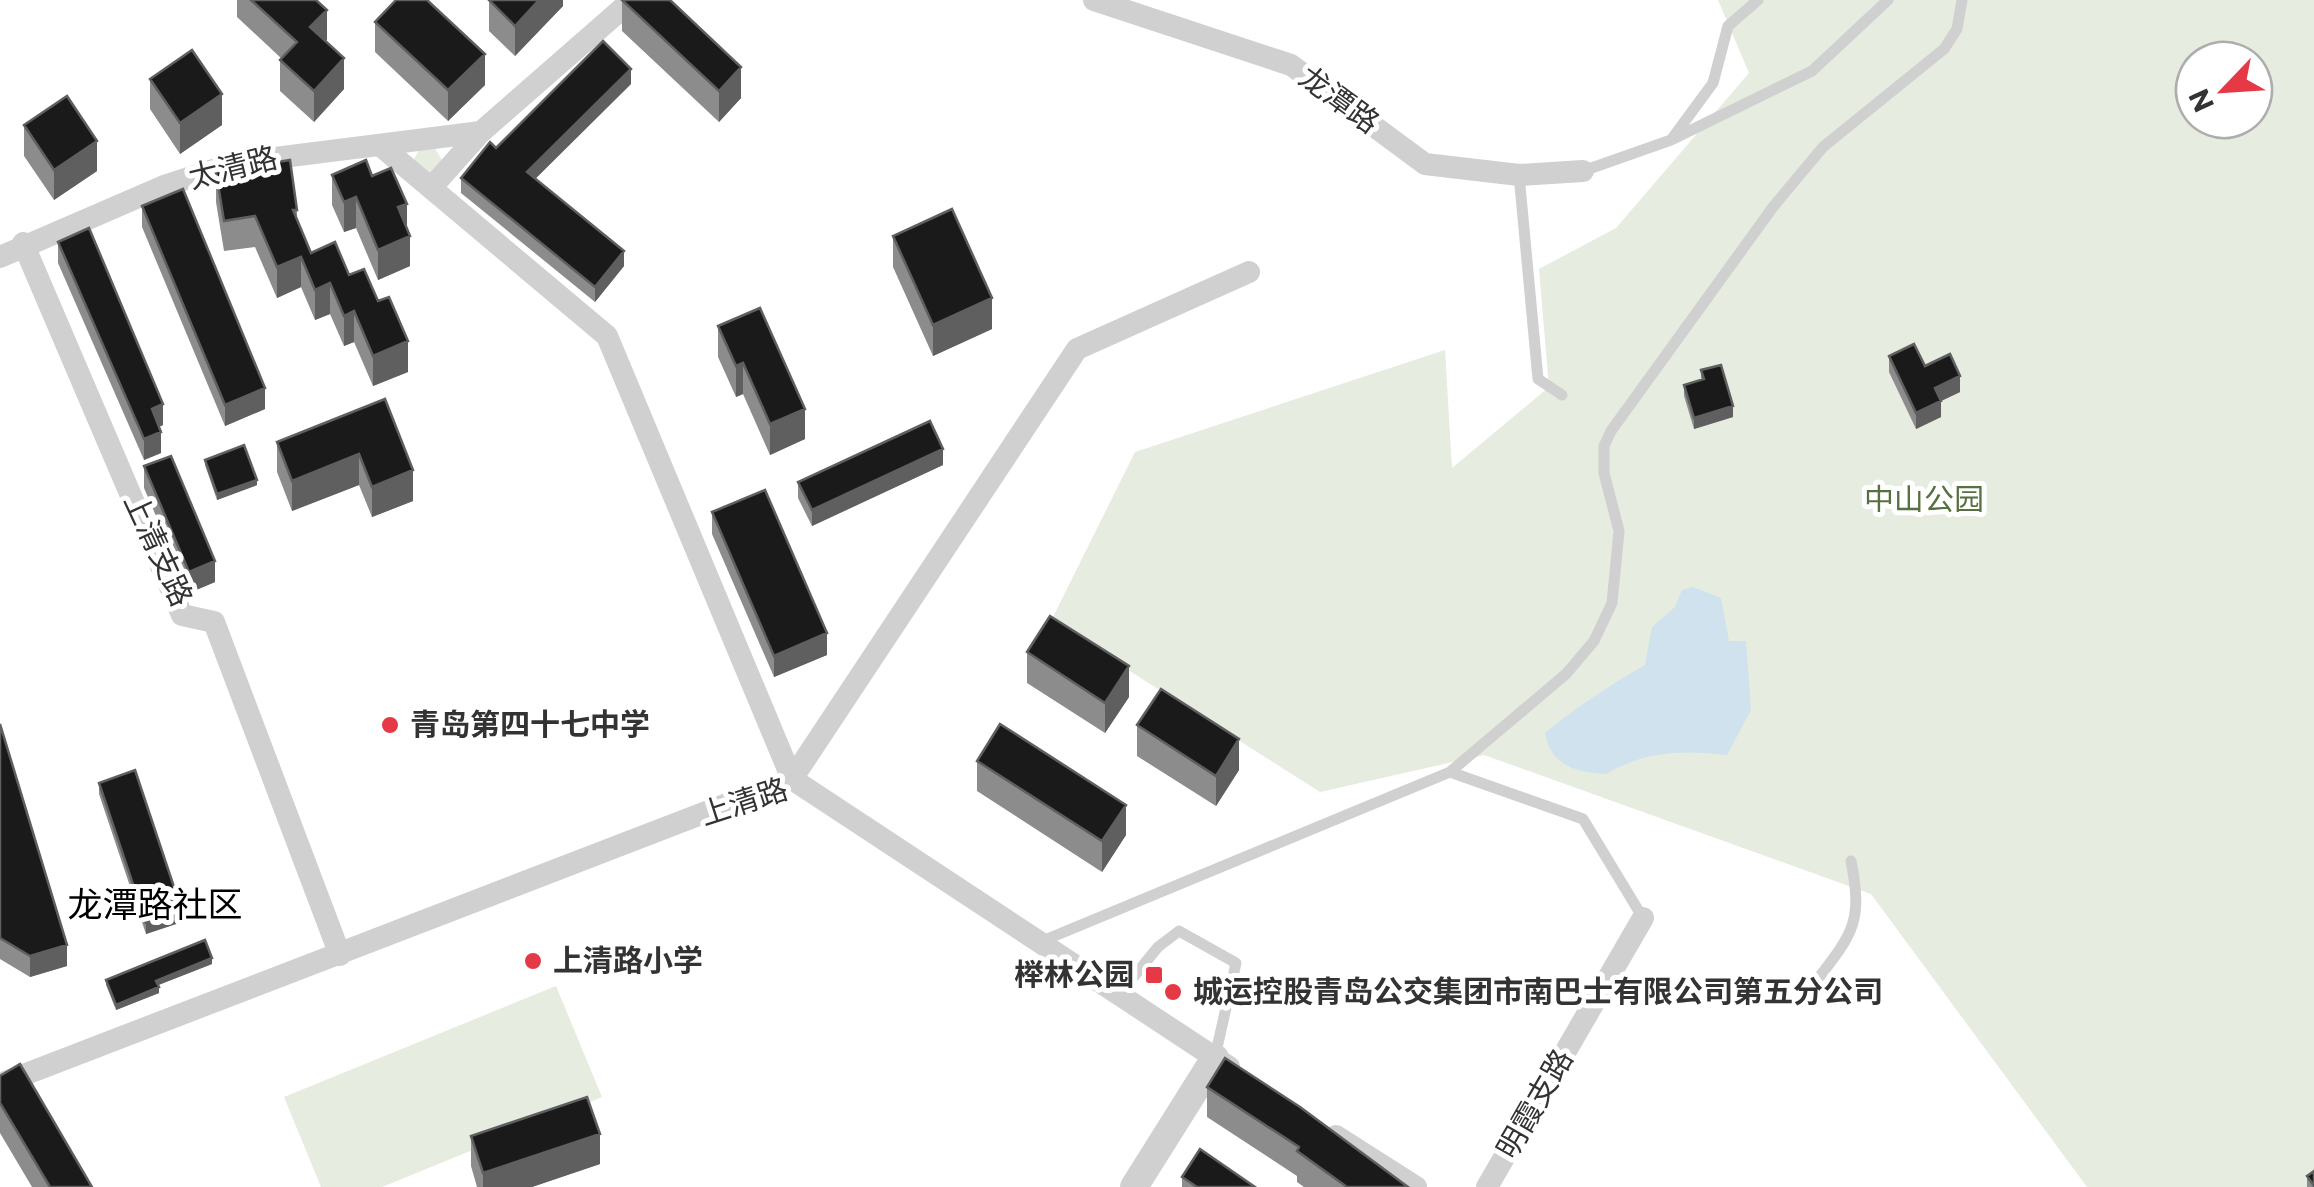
<svg xmlns="http://www.w3.org/2000/svg" width="2314" height="1187" viewBox="0 0 2314 1187" font-family="Commissioner,'Noto Sans SC',sans-serif">
<style>
.green{fill:#e6ecdf;fill-rule:evenodd}
.water{fill:#cfe2ee}
.lines{fill:none;stroke-linecap:round;stroke-linejoin:round}
.service{stroke:#d0d0d0;stroke-width:11}
.minor{stroke:#d0d0d0;stroke-width:22}
.tertiary{stroke:#d0d0d0;stroke-width:28}
.wall{fill:#8c8c8c}
.shaded-wall{fill:#5f5f5f}
.building{fill:#1a1a1a;stroke:#5f5f5f;stroke-width:2.5}
.poi-dot{fill:#e63946;stroke:#fff;stroke-width:4}
.labels{text-anchor:middle;stroke-width:10;stroke-linejoin:round;paint-order:stroke}
.street-label{font-size:30px;fill:#333;stroke:#fff}
.park-label{font-size:30px;fill:#56703f;stroke:#fff}
.poi-label{font-size:30px;font-weight:bold;fill:#333;stroke:#fff;text-anchor:start}
.quarter-label{font-size:35px;fill:#000;stroke:#fff}
</style>
<rect width="100%" height="100%" fill="#fff"/>
<path class="green" d="M1718 0H2314V1187H2087L1871 894 1484 755 1320 792 1051 621 1135 452 1445 350 1452 468 1549 387 1539 269 1616 228 1749 73ZM2194 60H2254V120H2194Z
M434 147 442 160 429 175 413 161 420 148Z
M556 986 602 1097 382 1187H321L284 1097Z"/>
<path class="water" d="M1693 587 1721 598 1729 641H1746L1751 710 1727 755C1682 750 1645 751 1606 774 1576 772 1551 766 1545 733 1577 707 1608 686 1645 665L1652 627 1675 607 1682 590Z"/>
<g class="lines">
<path class="service" d="M1671 140 1812 71 1888 0
M1583 171 1671 140 1713 83 1728 26 1758 0
M1519 175 1538 379 1562 395
M1450 772 1583 819 1643 918
M1040 942 1450 772 1566 674 1594 641 1612 603 1619 531 1604 473V446L1611 431 1773 207 1823 147 1944 49 1957 29 1962 0
M1817 980C1853 933 1863 922 1851 861
M1118 996 1158 947 1179 931 1236 963 1215 1057"/>
<path class="minor" d="M1094 0 1291 65 1425 164 1519 175 1583 171
M381 146 607 336 792 779
M431 188 481 132
M23 243 182 615 214 622 340 955
M0 257 164 186 235 163 481 132 632 0
M792 779 1077 349 1249 272
M0 1084 792 779 1229 1067
M1336 1136 1416 1187
M1487 1187 1643 918"/>
<path class="tertiary" d="M1134 1187 1215 1058"/>
</g>
<path class="wall" d="M237 0H316L326 41 344 89 314 122 280 91V60L282 59 237 17Z
M489 0H563V6L515 56 489 31Z
M622 0 741 98 719 122 622 31Z
M375 22 485 85 448 121 375 52Z
M150 79 222 125 180 154 150 109Z
M631 84 535 179 624 266 595 302 461 193V178L496 148Z
M24 125 97 171 54 200 24 156Z
M216 172 297 210V221L311 253 349 275 408 372 373 386 354 342 344 346 330 314 315 320 301 287 277 298 255 247 224 251 216 202Z
M332 175 372 176 407 228 410 266 378 280 356 228 344 232 332 205Z
M142 206 265 409 225 426 142 227Z
M893 236 992 329 933 356 893 267Z
M58 242 163 425 159 427 161 453 144 460 58 263Z
M718 326 805 439 770 455 743 394 736 397 718 357Z
M1889 356 1925 366 1960 392 1941 401V417L1916 429 1889 372Z
M1701 370 1733 417 1694 429 1684 396V385L1701 380Z
M385 399 413 501 372 517 359 485 292 511 277 472V442Z
M205 460 257 485 217 500 205 465Z
M943 465 812 526 798 498V482Z
M144 466 215 582 189 593 144 488Z
M712 512 827 655 774 677 712 534Z
M1027 652 1129 697 1105 733 1027 683Z
M0 724 67 966 30 977 0 959Z
M1137 725 1239 770 1216 806 1137 756Z
M977 761 1126 835 1102 872 977 791Z
M99 783 182 922 146 934 99 794Z
M212 964 158 985 159 993 116 1010 106 985V980Z
M0 1076 92 1187H32L0 1133Z
M1207 1087 1408 1187H1304L1297 1182V1176L1207 1117Z
M471 1136 600 1164 532 1187H477L471 1166Z
M2307 1176 2314 1187H2307Z
M1182 1177 1255 1187H1182Z"/>
<path class="shaded-wall" d="M539 0H563V6L515 56V26Z
M327 10V40L310 58V27Z
M485 54V85L448 121V90Z
M344 58V89L314 122V91Z
M741 67V98L719 122V91Z
M631 69V84L527 187V172Z
M222 94V125L180 154V123Z
M97 141V171L54 200V170Z
M356 197V228L344 232V202Z
M407 204V234L398 207Z
M410 236V266L378 280V250Z
M624 251V266L595 302V287Z
M301 257V287L277 298V267Z
M330 283V314L315 320V290Z
M992 298V329L933 356V325Z
M354 311V342L344 346V316Z
M408 341V372L373 386V356Z
M743 363V394L736 397V366Z
M1960 376V392L1941 401V417L1916 429V413L1935 388Z
M265 388V409L225 426V405Z
M163 404V425L152 430V409Z
M1733 406V417L1694 429V418Z
M805 409V439L770 455V424Z
M161 432V453L144 460V439Z
M943 449V465L812 526V510Z
M359 454V485L292 511V481Z
M413 470V501L372 517V487Z
M257 480V485L217 500V494Z
M215 561V582L189 593V572Z
M827 633V655L774 677V656Z
M1129 666V697L1105 733V703Z
M1239 739V770L1216 806V776Z
M1126 805V835L1102 872V841Z
M182 911V922L146 934V923Z
M67 945V966L30 977V956Z
M212 958V964L156 986V981Z
M159 987V993L116 1010V1005Z
M600 1134V1164L532 1187H483V1173Z"/>
<path class="building" d="M251 0H316L327 10 310 27 344 58 314 91 280 60 297 42Z
M396 0H427L485 54 448 90 375 22Z
M489 0H539L515 26Z
M622 0H670L741 67 719 91Z
M603 41 631 69 527 172 624 251 595 287 461 178 490 142 496 148Z
M192 50 222 94 180 123 150 79Z
M67 96 97 141 54 170 24 125Z
M290 160 297 210H293L311 253 335 242 349 275 364 269 378 301 389 297 408 341 373 356 354 311 344 316 330 283 315 290 301 257 277 267 255 216 224 221 216 172Z
M366 160 372 176 391 168 407 204 398 207 410 236 378 250 356 197 344 202 332 175Z
M183 189 265 388 225 405 142 206Z
M952 209 992 298 933 325 893 236Z
M89 228 163 404 152 409 161 432 144 439 58 242Z
M760 308 805 409 770 424 743 363 736 366 718 326Z
M1914 344 1925 366 1950 354 1960 376 1935 388 1941 401 1916 413 1889 356Z
M1721 365 1733 406 1694 418 1684 385 1704 379 1701 370Z
M385 399 413 470 372 487 359 454 292 481 277 442Z
M930 421 943 449 812 510 798 482Z
M244 445 257 480 217 494 205 460Z
M171 456 215 561 189 572 144 466Z
M765 490 827 633 774 656 712 512Z
M1050 616 1129 666 1105 703 1027 652Z
M1161 689 1239 739 1216 776 1137 725Z
M0 724 67 945 30 956 0 938Z
M1000 724 1126 805 1102 841 977 761Z
M135 770 182 911 146 923 99 783Z
M205 940 212 958 156 981 159 987 116 1005 106 980Z
M1225 1058 1300 1107 1408 1187H1347L1297 1151 1299 1147 1207 1087Z
M20 1064 92 1187H50L0 1103V1076Z
M587 1097 600 1134 483 1173 471 1136Z
M1200 1149 1255 1187H1197L1182 1177Z
M2314 1171V1186L2307 1176Z"/>
<g class="poi-dot">
<circle cx="390" cy="725" r="10"/>
<circle cx="533" cy="961" r="10"/>
<rect x="1144" y="965" width="20" height="20" rx="5"/>
<circle cx="1173" cy="992" r="10"/>
</g>
<g class="labels">
<g class="street-label">
<text transform="translate(1339 100) rotate(36)" y="10">龙潭路</text>
<text transform="translate(233 168) rotate(-14)" y="10">太清路</text>
<text transform="translate(158 550) rotate(65)" y="10">上清支路</text>
<text transform="translate(744 802) rotate(-18)" y="10">上清路</text>
<text transform="translate(1535 1104) rotate(-60)" y="10">明霞支路</text>
</g>
<g class="park-label">
<text x="1924" y="510">中山公园</text>
</g>
<g class="poi-label">
<text x="410" y="735">青岛第四十七中学</text>
<text x="553" y="971">上清路小学</text>
<text x="1134" y="985" text-anchor="end">榉林公园</text>
<text x="1193" y="1002">城运控股青岛公交集团市南巴士有限公司第五分公司</text>
</g>
<g class="quarter-label">
<text x="155" y="917">龙潭路社区</text>
</g>
</g>
<g transform="translate(2224 90) rotate(245)"><circle r="48" fill="#ffffff" stroke="#adadad" stroke-width="2.5"/>
<path d="M0-8L18 38L0 25L-18 38Z" fill="#e63946"/>
<text y="-15" font-size="28" font-weight="bold" text-anchor="middle" fill="#333333">N</text>
</g>
</svg>
